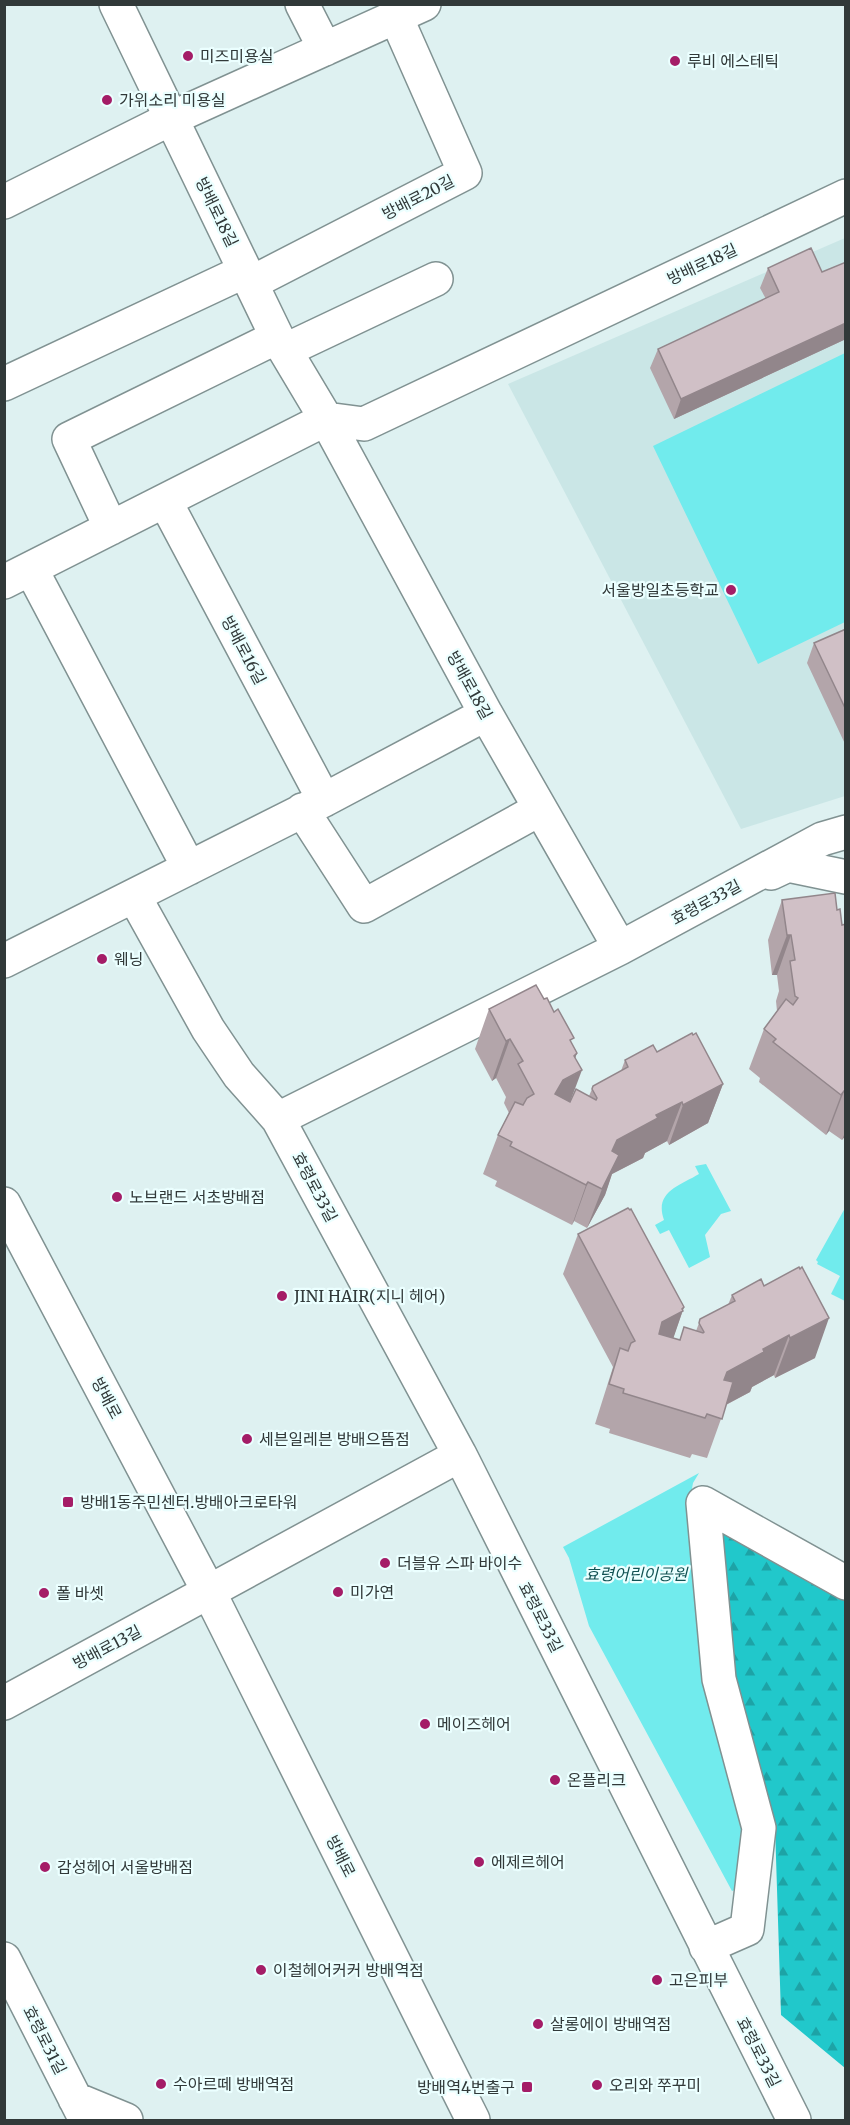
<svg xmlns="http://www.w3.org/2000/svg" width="850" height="2125" viewBox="0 0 850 2125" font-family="Merriweather,'Noto Sans KR',serif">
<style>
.built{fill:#cae6e6}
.green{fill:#71ebed}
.forest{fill:url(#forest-firs)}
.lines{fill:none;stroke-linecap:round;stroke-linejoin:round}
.minor-casing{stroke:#809292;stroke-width:36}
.major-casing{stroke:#809292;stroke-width:36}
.minor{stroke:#fff;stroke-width:33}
.major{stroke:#fff;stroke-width:33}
.wall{fill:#b3a5aa}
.shaded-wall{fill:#92868b}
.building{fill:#d0c0c6;stroke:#92868b;stroke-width:1.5}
.poi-dot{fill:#a41d67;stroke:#ebffff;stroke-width:2}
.labels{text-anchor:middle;stroke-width:4.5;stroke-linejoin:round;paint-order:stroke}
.poi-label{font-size:16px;fill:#313939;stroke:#ebffff;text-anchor:start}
.street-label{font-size:16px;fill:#313939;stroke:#ebffff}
.park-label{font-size:16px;font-style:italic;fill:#115253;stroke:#ebffff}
</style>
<defs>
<pattern id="forest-firs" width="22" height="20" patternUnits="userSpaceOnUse" patternTransform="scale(1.5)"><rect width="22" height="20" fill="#21c8cb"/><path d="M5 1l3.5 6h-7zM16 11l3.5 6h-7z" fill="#1da3a6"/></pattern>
</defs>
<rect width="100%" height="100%" fill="#def1f1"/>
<path class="built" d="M845 238V796L741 829 508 384Z"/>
<path class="green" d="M845 353V622L758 664 653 446Z
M706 1164 731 1211 721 1214 705 1235 710 1257 689 1268 669 1230 660 1234 655 1225 664 1220C654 1192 679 1186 699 1174L695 1166Z
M845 1208H846L845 1301 831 1294 840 1276 817 1264 818 1262 816 1260Z
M699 1473 693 1483 688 1510 744 1782 745 1886 732 1891 589 1626 569 1558 563 1547Z"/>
<path class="forest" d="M714 1521 845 1594V2068L781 2015 775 1826 723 1677Z"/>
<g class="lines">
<defs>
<path id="minor" d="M116 4 277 337 326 419 486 714 620 948
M302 4 325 49
M4 202 172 118 424 4
M251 283 465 173 396 17
M286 350 436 279
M4 384 245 271
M165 501 324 800
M111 528 69 439 277 337
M31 569 189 868
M4 582 326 419 364 424 846 196
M302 810 364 906 540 809
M771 873 788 865 846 877
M134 896 208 1029 239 1075 278 1119 460 1455 794 2120
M4 961 324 800 486 714
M278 1119 620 948 822 839 846 832
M4 1703 460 1455
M706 1947 747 1929 759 1828 719 1679 703 1503 846 1583
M4 1959 86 2120
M75 2099 126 2120"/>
<path id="major" d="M4 1204 209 1592 473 2120"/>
</defs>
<use href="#minor" class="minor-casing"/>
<use href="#major" class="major-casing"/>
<use href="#minor" class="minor"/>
<use href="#major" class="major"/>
</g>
<path class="wall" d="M846 262V339L674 419 650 368 658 349 766 299 760 288 768 268 822 272Z
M846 629V746L807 663 814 643Z
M782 900 837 910 842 925 846 924V1135L842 1140 829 1131 826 1135 759 1082 760 1078 749 1069 764 1029 777 1011 776 1001 779 991 777 975H772L768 940Z
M544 999 577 1053 575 1058 571 1099 589 1096 592 1089 621 1071 625 1060 657 1052 723 1084 708 1123 669 1145 667 1141 645 1153 643 1158 612 1174 605 1195 587 1228 574 1221 572 1225 495 1186 497 1181 483 1174 498 1135 509 1113 504 1103 506 1097 496 1078 492 1081 475 1049 489 1009Z
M578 1234 684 1307 673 1338 680 1340 696 1331 699 1323 728 1305 732 1295 764 1286 815 1358 775 1378 774 1375 752 1387 750 1392 726 1405 707 1458 692 1454 690 1458 609 1433 610 1429 595 1424 613 1367 563 1274Z"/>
<path class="shaded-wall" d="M846 323V339L674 419 681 399Z
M787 935H791L777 975H772Z
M510 1039 496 1078 492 1081 506 1041Z
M577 1053 568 1078 582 1070 567 1110 555 1094 574 1056Z
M723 1084 708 1123 669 1145 683 1105Z
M844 1091 829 1131 826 1135 841 1095Z
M682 1102 667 1141 645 1153 643 1158 612 1174 605 1195 587 1228 602 1189 612 1151 617 1140 656 1115Z
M846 1130V1135L842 1140Z
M588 1182 574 1221 572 1225 586 1185Z
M684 1307 669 1351 648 1362 662 1322Z
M829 1318 815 1358 775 1378 790 1338Z
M789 1335 774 1375 752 1387 750 1392 712 1412 727 1372 763 1349Z"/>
<path class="building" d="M811 248 822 272 846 262V323L681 399 658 349 779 292 768 268Z
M846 629V710L814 643Z
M835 893 837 910 840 909 842 925 846 924V973H845L846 979V1092L844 1091 841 1095 773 1042 776 1039 764 1029 786 999 793 1005 798 998 795 996 790 961 795 960 791 935H787L782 900Z
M536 985 544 999 547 998 554 1012 558 1009 574 1038 570 1040 577 1053 574 1056 582 1070 563 1080 555 1094 570 1102 576 1089 596 1100 597 1098 592 1089 593 1086 628 1067 625 1060 653 1045 657 1052 692 1033 693 1035 696 1033 723 1084 683 1105 682 1102 656 1115 658 1118 617 1140 612 1151 619 1155 602 1189 588 1182 586 1185 510 1146 512 1142 498 1135 515 1102 523 1105 527 1098 534 1094 518 1064 523 1061 510 1039 506 1041 489 1009Z
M628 1208 630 1210 631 1209 684 1307 682 1309 683 1311 662 1322 659 1334 680 1340 684 1327 703 1333 704 1332 699 1323 700 1319 735 1301 732 1295 761 1279 764 1286 799 1267 800 1269 802 1267 829 1318 790 1338 789 1335 763 1349 764 1352 727 1372 724 1380 733 1382 722 1419 707 1414 705 1418 623 1393 624 1389 609 1384 620 1348 628 1351 631 1343 635 1341 578 1234Z"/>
<g class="poi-dot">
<circle cx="188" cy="56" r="6"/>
<circle cx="675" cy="61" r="6"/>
<circle cx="107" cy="100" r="6"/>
<circle cx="731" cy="590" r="6"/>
<circle cx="102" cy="959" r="6"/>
<circle cx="117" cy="1197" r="6"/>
<circle cx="282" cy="1296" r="6"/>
<circle cx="247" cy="1439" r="6"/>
<rect x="62" y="1496" width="12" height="12" rx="3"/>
<circle cx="385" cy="1563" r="6"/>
<circle cx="338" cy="1592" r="6"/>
<circle cx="44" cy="1593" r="6"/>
<circle cx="425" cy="1724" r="6"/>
<circle cx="555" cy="1780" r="6"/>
<circle cx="479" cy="1862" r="6"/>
<circle cx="45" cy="1867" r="6"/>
<circle cx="261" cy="1970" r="6"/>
<circle cx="657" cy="1980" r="6"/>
<circle cx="538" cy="2024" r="6"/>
<circle cx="161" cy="2084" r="6"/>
<circle cx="597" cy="2085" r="6"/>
<rect x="521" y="2081" width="12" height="12" rx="3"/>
</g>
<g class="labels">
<g class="poi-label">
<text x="200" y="62">미즈미용실</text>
<text x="687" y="67">루비 에스테틱</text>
<text x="119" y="106">가위소리 미용실</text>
<text x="719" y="596" text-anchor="end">서울방일초등학교</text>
<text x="114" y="965">웨닝</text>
<text x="129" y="1203">노브랜드 서초방배점</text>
<text x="294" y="1302">JINI HAIR(지니 헤어)</text>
<text x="259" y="1445">세븐일레븐 방배으뜸점</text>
<text x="80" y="1508">방배1동주민센터.방배아크로타워</text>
<text x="397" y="1569">더블유 스파 바이수</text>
<text x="350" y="1598">미가연</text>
<text x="56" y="1599">폴 바셋</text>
<text x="437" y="1730">메이즈헤어</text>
<text x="567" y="1786">온플리크</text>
<text x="491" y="1868">에제르헤어</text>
<text x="57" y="1873">감성헤어 서울방배점</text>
<text x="273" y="1976">이철헤어커커 방배역점</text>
<text x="669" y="1986">고은피부</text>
<text x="550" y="2030">살롱에이 방배역점</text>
<text x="173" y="2090">수아르떼 방배역점</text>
<text x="609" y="2091">오리와 쭈꾸미</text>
<text x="515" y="2093" text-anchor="end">방배역4번출구</text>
</g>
<g class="street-label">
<text transform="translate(418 197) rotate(-27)" y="6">방배로20길</text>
<text transform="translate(217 212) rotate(64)" y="6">방배로18길</text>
<text transform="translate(702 264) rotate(-25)" y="6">방배로18길</text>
<text transform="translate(244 650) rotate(62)" y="6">방배로16길</text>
<text transform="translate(470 685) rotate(61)" y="6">방배로18길</text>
<text transform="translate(706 902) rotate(-28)" y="6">효령로33길</text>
<text transform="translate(315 1187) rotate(62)" y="6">효령로33길</text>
<text transform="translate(107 1398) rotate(62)" y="6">방배로</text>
<text transform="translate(541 1617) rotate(63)" y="6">효령로33길</text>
<text transform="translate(107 1647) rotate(-28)" y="6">방배로13길</text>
<text transform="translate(341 1856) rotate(63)" y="6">방배로</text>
<text transform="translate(45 2040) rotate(63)" y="6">효령로31길</text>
<text transform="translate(759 2052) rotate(63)" y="6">효령로33길</text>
</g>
<g class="park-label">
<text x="636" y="1580">효령어린이공원</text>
</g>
</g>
<rect width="850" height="2125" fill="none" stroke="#313939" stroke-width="12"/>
</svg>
